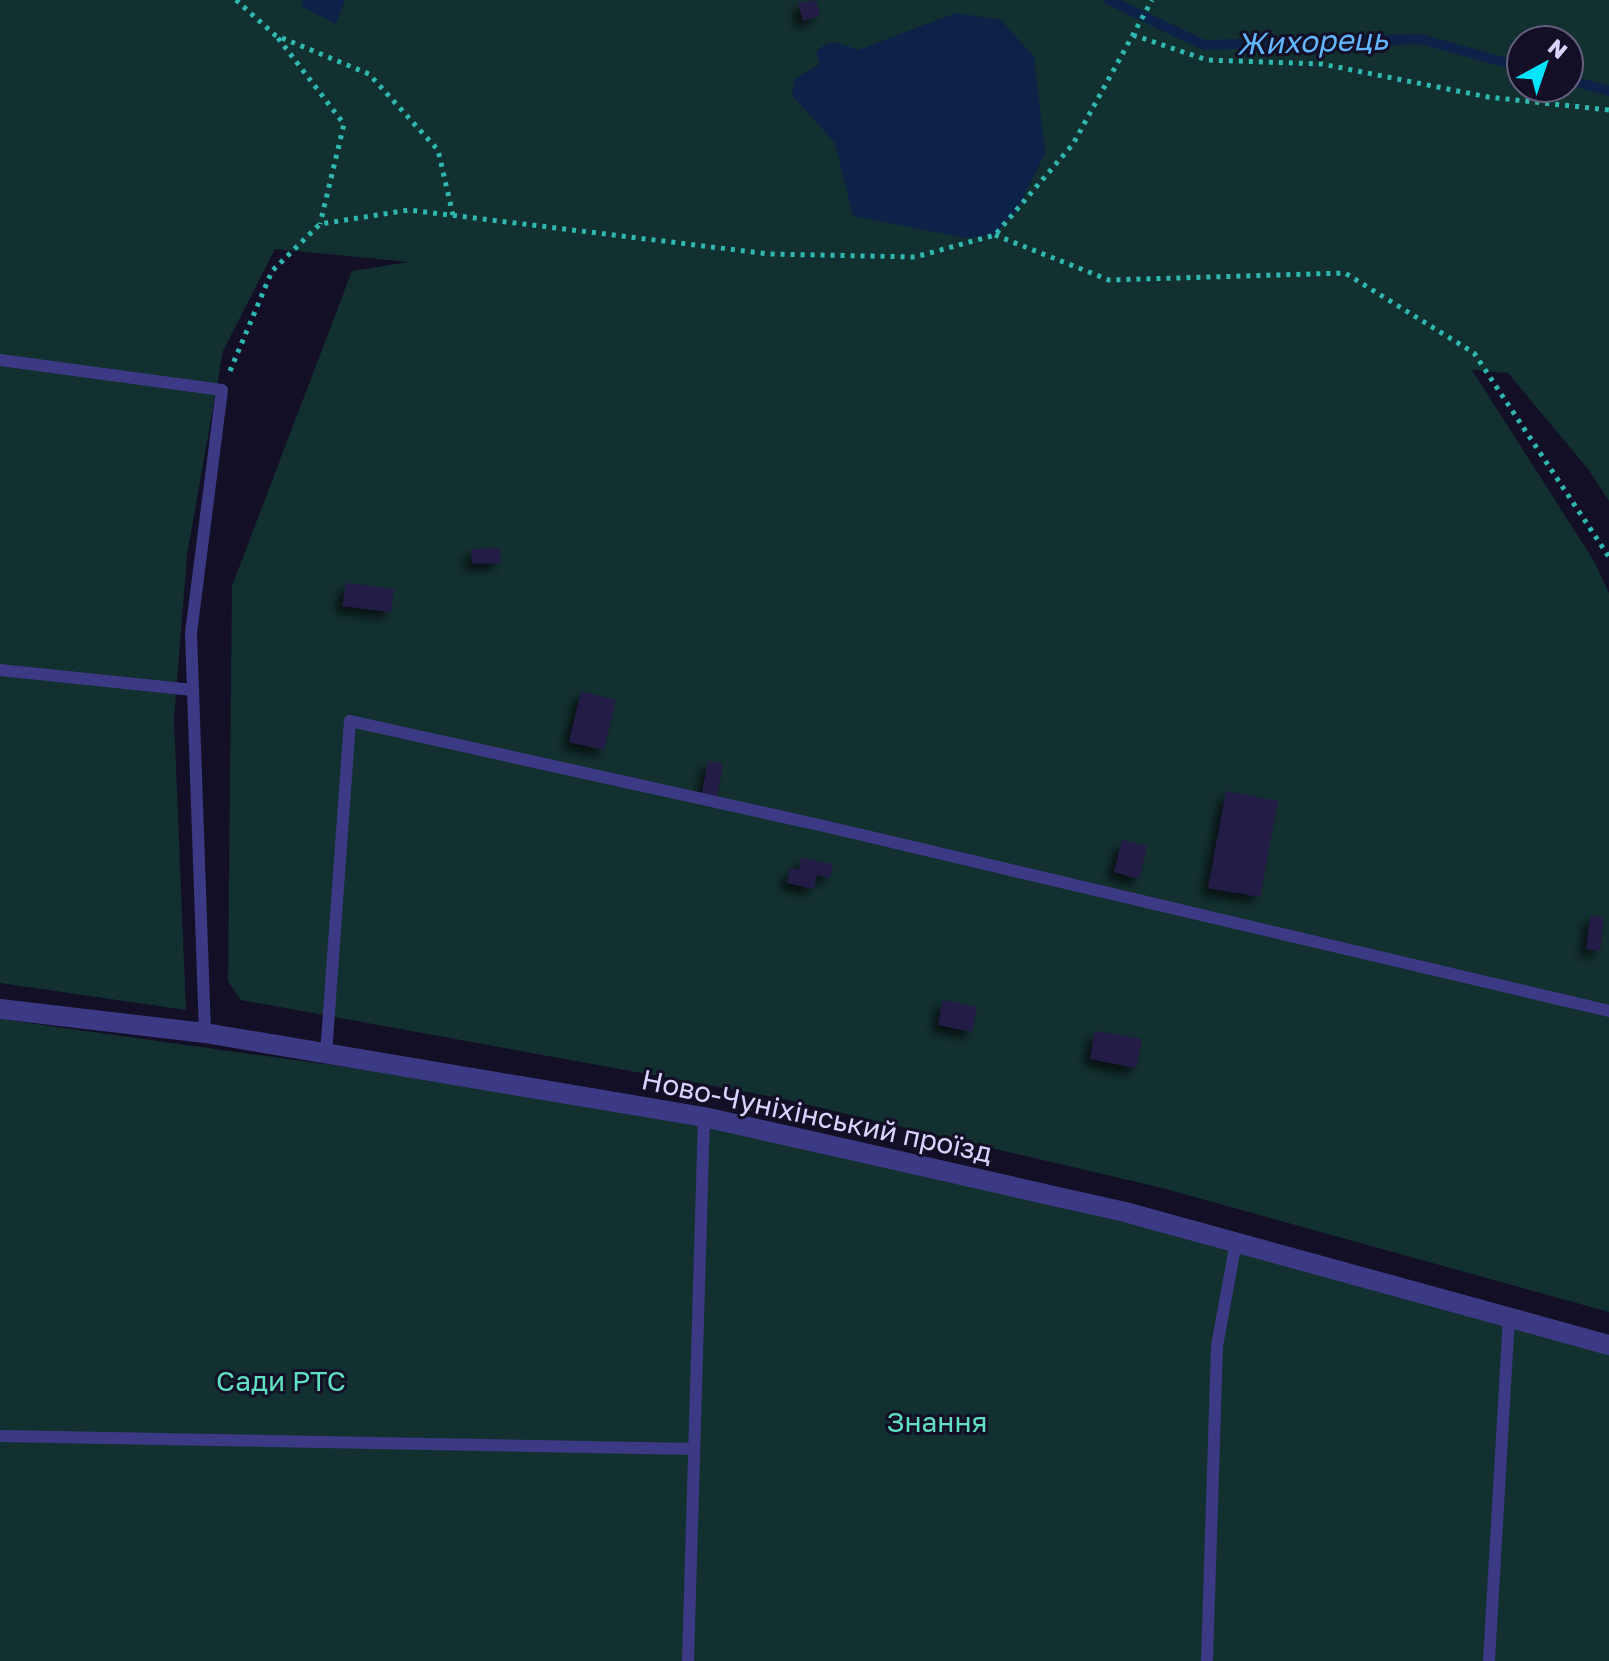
<svg xmlns="http://www.w3.org/2000/svg" width="1609" height="1661" viewBox="0 0 1609 1661" font-family="'Golos Text',sans-serif">
<style>
.green{fill:#12302f;fill-rule:evenodd}
.water{fill:#0c2248}
.lines{fill:none;stroke-linecap:round;stroke-linejoin:round}
.stream{stroke:#0c2248;stroke-width:10}
.building{fill:#241b47;filter:url(#shadow)}
.path{stroke:#2fb8b0;stroke-width:5;stroke-dasharray:4 6;stroke-linecap:butt}
.lane{stroke:#3d3a85;stroke-width:12}
.street{stroke:#3d3a85;stroke-width:20}
.labels{text-anchor:middle;stroke-width:6;stroke-linejoin:round;paint-order:stroke}
.street-label{font-size:28px;fill:#d9d4ff;stroke:#130f26}
.park-label{font-size:28px;fill:#5fe0c0;stroke:#130f26}
.water-label{font-size:30px;font-style:italic;fill:#62b6ff;stroke:#130f26}
</style>
<defs>
<filter id="shadow"><feDropShadow dx="-7" dy="7" stdDeviation="4" flood-color="#0009"/></filter>
</defs>
<rect width="100%" height="100%" fill="#130f26"/>
<path class="green" d="M0 0H1609V501L1588 469 1508 373 1472 370 1594 561 1609 593V1312L1162 1188 779 1098 241 1000 228 981 232 586 352 271 409 262 275 249 223 351 187 555 174 719 186 1010 0 983ZM1521 40H1569V88H1521Z
M0 1019 704 1117 1508 1318 1609 1352V1661H0Z"/>
<path class="water" d="M303 0H345L336 24 301 6Z
M956 13 1001 20 1034 57 1045 153 1015 214 992 236 965 238 853 216 835 143 792 95 795 79 820 64 816 52C831 37 839 43 858 50Z"/>
<g class="lines">
<path class="stream" d="M1109 0 1204 45 1421 39 1521 67
M1569 80 1609 91"/>
</g>
<path class="building" d="M816 0 820 16 803 21 798 3Z
M500 548 501 563 472 564 471 549Z
M346 583 394 589 391 612 342 606Z
M581 691 616 700 604 750 569 742Z
M708 761 723 764 717 796 702 793Z
M1226 791 1278 801 1260 897 1208 888Z
M1122 840 1147 846 1139 879 1114 872Z
M801 858 833 864 830 878 817 875 814 889 787 883 790 868 799 870Z
M1591 915 1604 918 1600 951 1586 949Z
M943 1000 977 1007 972 1032 938 1025Z
M1095 1031 1142 1039 1136 1068 1090 1059Z"/>
<g class="lines">
<path class="path" d="M236 0 275 35 369 74 438 150 453 215
M1133 35 1207 60 1322 64 1488 97 1609 110
M278 38 344 124 320 224
M995 235 1109 280 1345 273 1474 353 1609 557
M230 371 272 271 320 224 409 210 769 254 915 257 995 235 1073 144 1152 0"/>
<path class="lane" d="M0 360 222 390 191 633 205 1033
M0 670 193 690
M326 1054 350 721 824 826 1609 1011
M0 1436 694 1449
M688 1661 704 1117
M1207 1661 1217 1346 1236 1242
M1489 1661 1509 1317"/>
<path class="street" d="M0 1009 205 1033 704 1117 1125 1212 1609 1345"/>
</g>
<g class="labels">
<g class="street-label">
<text transform="translate(817 1116) rotate(12)" y="10">Ново-Чуніхінський проїзд</text>
</g>
<g class="park-label">
<text x="281" y="1391">Сади РТС</text>
<text x="937" y="1432">Знання</text>
</g>
<g class="water-label">
<text transform="translate(1312 42) rotate(-2)" y="10">Жихорець</text>
</g>
</g>
<g transform="translate(1545 64) rotate(40)"><circle r="38" fill="#130f26" stroke="#625e7d" stroke-width="2"/>
<path d="M0-6L14 30L0 20L-14 30Z" fill="#00e5ff"/>
<text y="-12" font-size="22" font-weight="bold" text-anchor="middle" fill="#d9d4ff">N</text>
</g>
</svg>
